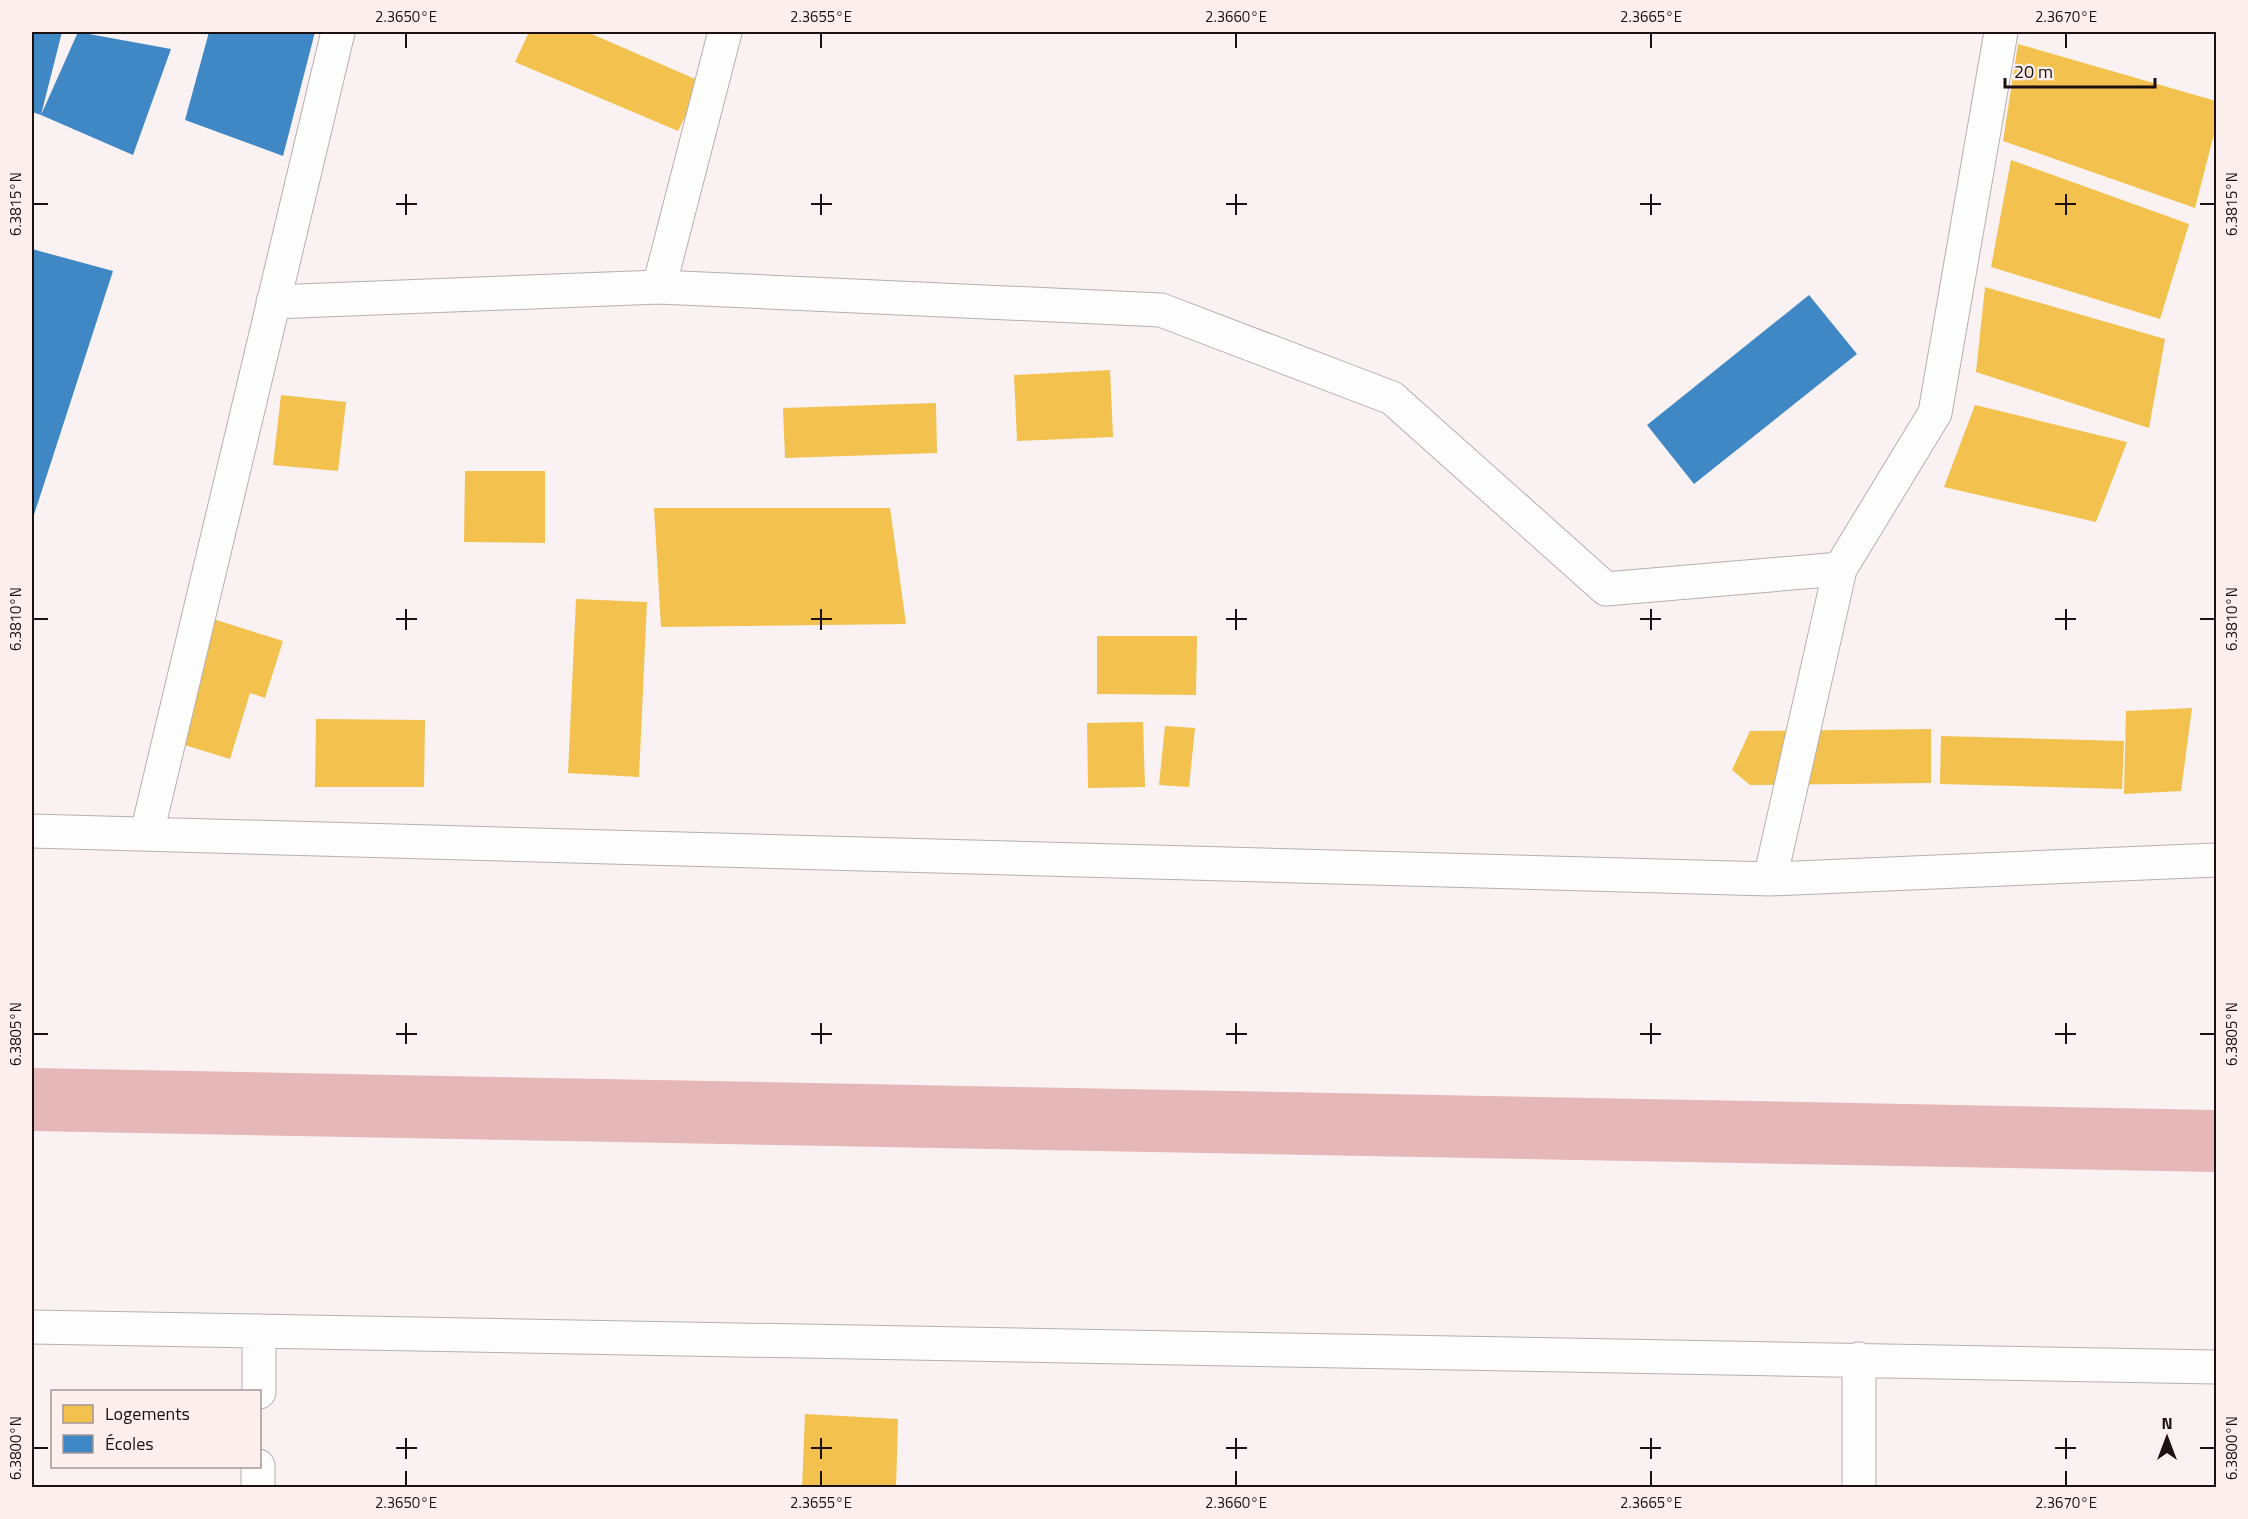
<svg xmlns="http://www.w3.org/2000/svg" width="2248" height="1519" viewBox="0 0 2248 1519" font-family="'Titillium Web',sans-serif">
<style>
.water{fill:#e5b7b9}
.homes{fill:#f2c14e}
.schools{fill:#3f88c5}
.lines{fill:none;stroke-linecap:round;stroke-linejoin:round}
.minor-casing{stroke:#b7aeae;stroke-width:35}
.minor{stroke:#fefdfd;stroke-width:33}
.ticks{fill:none;stroke:#1c1010;stroke-width:2}
.neatline{fill:none;stroke:#1c1010;stroke-width:2}
.ticks-label{font-size:15px;text-anchor:middle;fill:#1c1010}
</style>
<rect width="100%" height="100%" fill="#faf2f2"/>
<path class="water" d="M32 1068 2216 1110V1172L32 1131Z"/>
<path class="homes" d="M529 32H587L702 82 678 131 515 62Z
M2018 44 2216 101V126L2195 208 2003 141Z
M2011 160 2189 224 2160 319 1991 267Z
M1985 287 2165 339 2149 428 1976 372Z
M1110 370 1113 437 1017 441 1014 375Z
M281 395 346 402 338 471 273 465Z
M936 403 937 453 785 458 783 408Z
M1975 405 2127 442 2096 522 1944 487Z
M465 471H545V543L464 542Z
M654 508H890L906 624 661 627Z
M576 599 647 602 639 777 568 773Z
M194 613 283 641 265 698 250 693 230 759 155 736Z
M1097 636H1197L1196 695 1097 694Z
M2192 708 2181 791 2124 794 2126 711Z
M316 719 425 720 424 787H315Z
M1143 722 1145 787 1088 788 1087 723Z
M1165 726 1195 728 1189 787 1159 785Z
M1931 729V783L1750 785 1732 770 1750 731Z
M1941 736 2124 741 2122 789 1940 784Z
M805 1414 898 1419 896 1488H802Z"/>
<path class="schools" d="M32 32H62L41 115 32 112Z
M78 32 171 49 133 155 41 115Z
M209 32H315L283 156 185 120Z
M32 249 113 271 32 521Z
M1809 295 1857 354 1694 484 1647 425Z"/>
<g class="lines">
<defs>
<path id="minor" d="M659 287 725 32
M273 302 659 287 1161 310 1392 398 1606 589 1840 569
M32 831 1770 879 2216 860
M147 833 338 32
M1770 879 1840 569 1935 413 2001 32
M32 1327 2216 1367
M1859 1359V1488
M259 1392V1331
M258 1488V1466"/>
</defs>
<use href="#minor" class="minor-casing"/>
<use href="#minor" class="minor"/>
</g>
<path class="ticks" d="M406 33V48M821 33V48M1236 33V48M1651 33V48M2066 33V48M406 194V215M821 194V215M1236 194V215M1651 194V215M2066 194V215M33 204H48M396 204H417M811 204H832M1226 204H1247M1640 204H1661M2055 204H2076M2200 204H2215M406 609V630M821 609V630M1236 609V630M1651 609V630M2066 609V630M33 619H48M396 619H417M811 619H832M1226 619H1247M1640 619H1661M2055 619H2076M2200 619H2215M406 1023V1044M821 1023V1044M1236 1023V1044M1651 1023V1044M2066 1023V1044M33 1034H48M396 1034H417M811 1034H832M1226 1034H1247M1640 1034H1661M2055 1034H2076M2200 1034H2215M406 1438V1459M821 1438V1459M1236 1438V1459M1651 1438V1459M2066 1438V1459M33 1448H48M396 1448H417M811 1448H832M1226 1448H1247M1640 1448H1661M2055 1448H2076M2200 1448H2215M406 1471V1486M821 1471V1486M1236 1471V1486M1651 1471V1486M2066 1471V1486"/>
<rect width="2248" height="1519" fill="none" stroke="#feefef" stroke-width="66"/>
<rect x="51" y="1390" width="210" height="78" fill="#feefef" stroke="#a49696" stroke-width="1.5"/>
<rect x="63" y="1405" width="30" height="18" fill="#f2c14e" stroke="#a49696" stroke-width="1.5"/>
<text x="105" y="1420" font-size="18" fill="#1c1010">Logements</text>
<rect x="63" y="1435" width="30" height="18" fill="#3f88c5" stroke="#a49696" stroke-width="1.5"/>
<text x="105" y="1450" font-size="18" fill="#1c1010">Écoles</text>
<g transform="translate(2167 1438)" stroke="#feefef" stroke-width="4.5" paint-order="stroke">
<path d="M0-4.5L10 22L0 15L-10 22Z" fill="#1c1010"/>
<text y="-9" font-size="16" font-weight="bold" text-anchor="middle" fill="#1c1010">N</text>
</g>
<path d="M2005 78v9h150v-9" fill="none" stroke="#1c1010" stroke-width="3"/>
<text x="2014" y="78" font-size="18" fill="#1c1010" stroke="#feefef" stroke-width="4.5" paint-order="stroke">20 m</text>
<rect x="33" y="33" width="2182" height="1453" class="neatline"/>
<g class="ticks-label">
<text x="406" y="22">2.3650°E</text>
<text x="821" y="22">2.3655°E</text>
<text x="1236" y="22">2.3660°E</text>
<text x="1651" y="22">2.3665°E</text>
<text x="2066" y="22">2.3670°E</text>
<text transform="translate(16 204) rotate(-90)" y="5">6.3815°N</text>
<text transform="translate(2232 204) rotate(-90)" y="5">6.3815°N</text>
<text transform="translate(16 619) rotate(-90)" y="5">6.3810°N</text>
<text transform="translate(2232 619) rotate(-90)" y="5">6.3810°N</text>
<text transform="translate(16 1034) rotate(-90)" y="5">6.3805°N</text>
<text transform="translate(2232 1034) rotate(-90)" y="5">6.3805°N</text>
<text transform="translate(16 1448) rotate(-90)" y="5">6.3800°N</text>
<text transform="translate(2232 1448) rotate(-90)" y="5">6.3800°N</text>
<text x="406" y="1508">2.3650°E</text>
<text x="821" y="1508">2.3655°E</text>
<text x="1236" y="1508">2.3660°E</text>
<text x="1651" y="1508">2.3665°E</text>
<text x="2066" y="1508">2.3670°E</text>
</g>
</svg>
